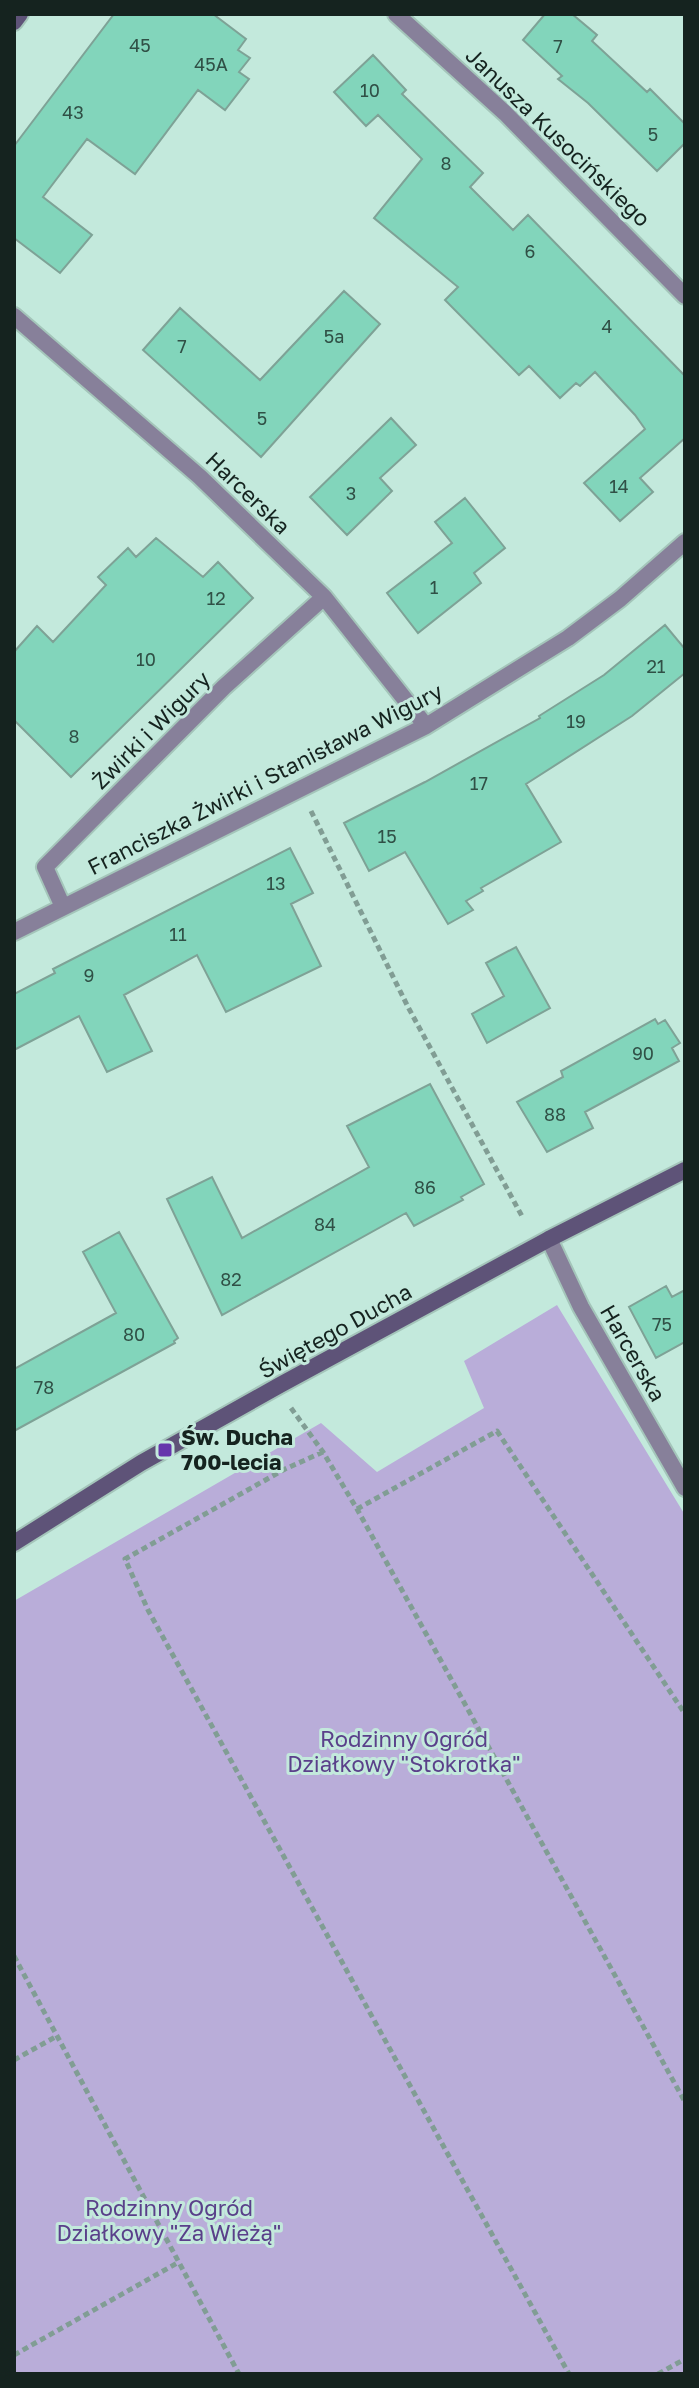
<svg xmlns="http://www.w3.org/2000/svg" width="699" height="2388" viewBox="0 0 699 2388" font-family="'Golos Text',sans-serif">
<style>
.green{fill:#b9add9}
.building{fill:#82d5bb;stroke:#7ea296;stroke-width:2}
.lines{fill:none;stroke-linecap:round;stroke-linejoin:round}
.street-casing{stroke:#a4c5ba;stroke-width:20}
.secondary-casing{stroke:#a4c5ba;stroke-width:20}
.path{stroke:#819d94;stroke-width:5;stroke-dasharray:6 4;stroke-linecap:butt}
.street{stroke:#87809a;stroke-width:16}
.secondary{stroke:#5e5378;stroke-width:16}
.poi-dot{fill:#6635ac;stroke:#c3e9dc;stroke-width:3}
.labels{text-anchor:middle;stroke-width:6;stroke-linejoin:round;paint-order:stroke}
.number-label{font-size:18px;fill:#305046}
.street-label{font-size:22px;fill:#15231f;stroke:#c3e9dc}
.poi-label{font-size:22px;font-weight:bold;fill:#15231f;stroke:#c3e9dc;text-anchor:start}
.park-label{font-size:22px;fill:#5a408a;stroke:#c3e9dc}
</style>
<rect width="100%" height="100%" fill="#c3e9dc"/>
<path class="green" d="M557 1305 685 1515V2374H14V1601L321 1423 377 1472 484 1408 464 1361Z"/>
<path class="building" d="M114 14H213L246 39 238 50 250 58 239 72 249 79 225 110 198 90 135 174 87 139 43 197 92 235 60 273 14 238V146Z
M545 14H572L597 35 592 41 647 92 650 89 685 124V143L657 171 588 103 558 79 562 76 523 40Z
M373 55 406 90 402 94 483 173 470 187 513 230 528 215 685 376V438L640 478 653 492 620 521 584 483 645 429 635 415 595 372 580 386 576 383 560 398 529 366 519 375 445 300 458 287 374 218 422 159 378 115 366 126 334 92Z
M344 291 380 324 261 457 143 350 180 308 260 380Z
M391 418 416 445 380 478 392 491 347 535 310 497Z
M465 498 505 548 474 573 481 583 418 633 387 593 452 543 435 522Z
M156 538 203 577 218 562 253 598 71 777 14 720V652L37 626 53 642 106 585 98 577 128 548 136 557Z
M665 625 685 649V673L632 716 526 784 561 842 481 888 483 891 466 901 473 910 448 924 405 852 369 871 344 823 425 782 540 718 539 716 604 675Z
M290 848 313 893 291 904 321 966 226 1012 197 955 124 995 152 1051 107 1072 79 1016 14 1050V994L55 973 53 969Z
M516 947 550 1008 487 1043 472 1014 504 996 486 963Z
M655 1019 658 1024 665 1020 680 1043 672 1048 679 1061 585 1112 593 1128 547 1152 517 1102 563 1077 561 1071Z
M430 1084 484 1184 461 1197 463 1200 414 1226 406 1213 222 1315 167 1199 212 1177 242 1238 369 1167 347 1126Z
M119 1232 178 1338 174 1341 175 1343 14 1431V1369L116 1313 83 1252Z
M666 1286 672 1297 685 1290V1342L656 1358 629 1307Z"/>
<g class="lines">
<defs>
<path id="street" d="M396 14 505 113 685 296
M14 316 200 477 324 597 426 726
M63 907 45 867 224 687 324 597
M14 932 426 726 568 638 620 599 685 542
M549 1239 581 1307 685 1488"/>
<path id="secondary" d="M14 22 20 14
M14 1543 141 1463 280 1385 549 1239 685 1170"/>
</defs>
<use href="#street" class="street-casing"/>
<use href="#secondary" class="secondary-casing"/>
<path class="path" d="M311 811 408 1007 523 1218
M291 1408 323 1452 357 1509 685 2102
M323 1452 285 1469 125 1559 148 1610 569 2374
M357 1509 497 1431 685 1714
M14 1956 239 2374
M14 2060 57 2036
M14 2355 179 2262
M658 2374 685 2359"/>
<use href="#street" class="street"/>
<use href="#secondary" class="secondary"/>
</g>
<rect class="poi-dot" x="157" y="1442" width="16" height="16" rx="4"/>
<g class="labels">
<g class="number-label">
<text x="140" y="52">45</text>
<text x="558" y="53">7</text>
<text x="211" y="71">45A</text>
<text x="370" y="97">10</text>
<text x="73" y="119">43</text>
<text x="653" y="141">5</text>
<text x="446" y="170">8</text>
<text x="530" y="258">6</text>
<text x="607" y="333">4</text>
<text x="334" y="343">5a</text>
<text x="182" y="353">7</text>
<text x="262" y="425">5</text>
<text x="619" y="493">14</text>
<text x="351" y="500">3</text>
<text x="434" y="594">1</text>
<text x="216" y="605">12</text>
<text x="146" y="666">10</text>
<text x="656" y="673">21</text>
<text x="576" y="728">19</text>
<text x="74" y="743">8</text>
<text x="479" y="790">17</text>
<text x="387" y="843">15</text>
<text x="276" y="890">13</text>
<text x="178" y="941">11</text>
<text x="89" y="982">9</text>
<text x="643" y="1060">90</text>
<text x="555" y="1121">88</text>
<text x="425" y="1194">86</text>
<text x="325" y="1231">84</text>
<text x="231" y="1286">82</text>
<text x="662" y="1331">75</text>
<text x="134" y="1341">80</text>
<text x="44" y="1394">78</text>
</g>
<g class="street-label">
<text transform="translate(558 137) rotate(44)" y="8">Janusza Kusocińskiego</text>
<text transform="translate(248 493) rotate(44)" y="8">Harcerska</text>
<text transform="translate(151 730) rotate(-45)" y="8">Żwirki i Wigury</text>
<text transform="translate(265 779) rotate(-27)" y="8">Franciszka Żwirki i Stanisława Wigury</text>
<text transform="translate(335 1331) rotate(-29)" y="8">Świętego Ducha</text>
<text transform="translate(633 1353) rotate(60)" y="8">Harcerska</text>
</g>
<g class="poi-label">
<text x="181" y="1445">Św. Ducha<tspan x="181" dy="25">700-lecia</tspan></text>
</g>
<g class="park-label">
<text x="404" y="1747">Rodzinny Ogród<tspan x="404" dy="25">Działkowy "Stokrotka"</tspan></text>
<text x="169" y="2216">Rodzinny Ogród<tspan x="169" dy="25">Działkowy "Za Wieżą"</tspan></text>
</g>
</g>
<rect width="699" height="2388" fill="none" stroke="#15231f" stroke-width="32"/>
</svg>
